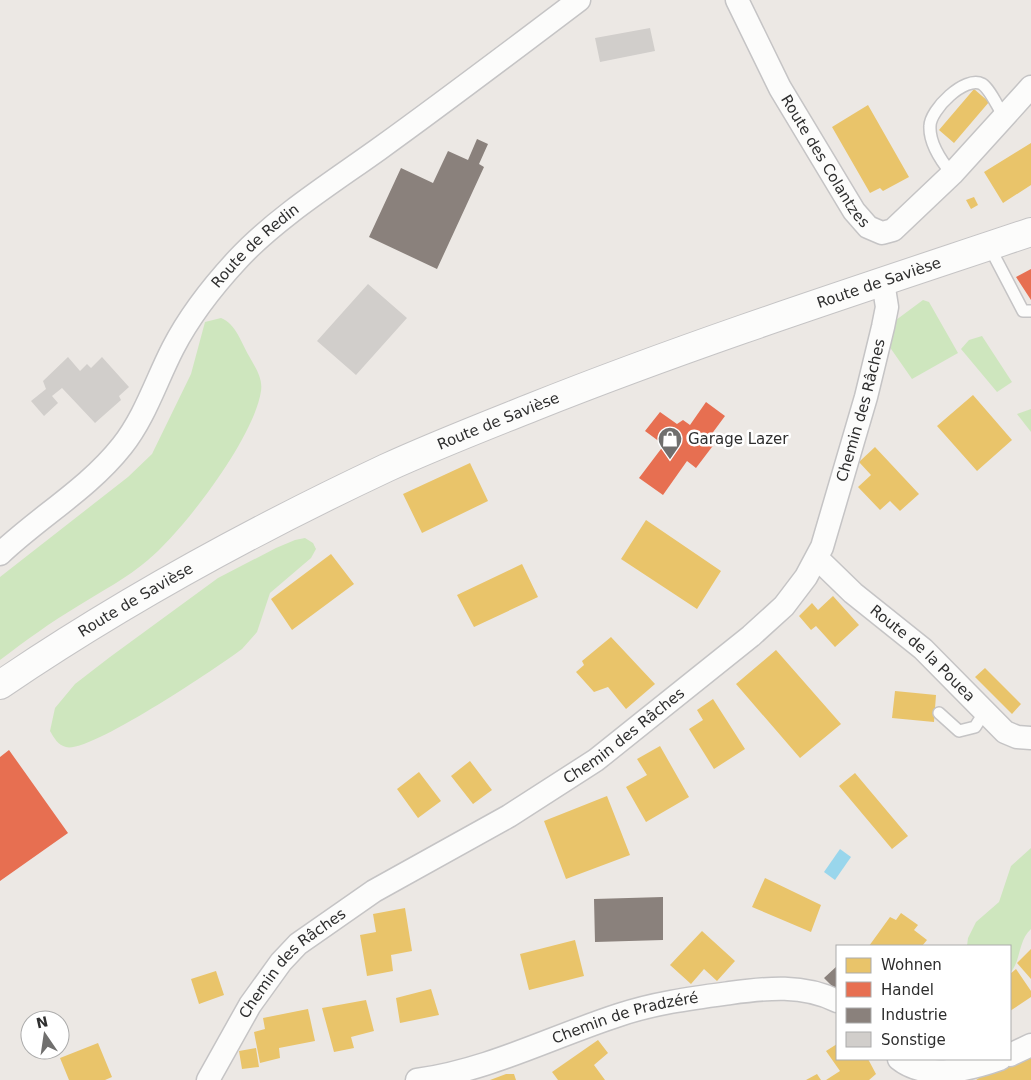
<svg xmlns="http://www.w3.org/2000/svg" width="1031" height="1080" viewBox="0 0 1031 1080" font-family="'DejaVu Sans',sans-serif">
<style>
.green{fill:#cee6be}
.water{fill:#99d6ec}
.homes{fill:#e9c46a}
.shops{fill:#e76f51}
.industry{fill:#8a817c}
.building{fill:#d1cecb}
.lines{fill:none;stroke-linecap:round;stroke-linejoin:round}
.service-casing{stroke:#c5c4c5;stroke-width:14}
.minor-casing{stroke:#c5c4c5;stroke-width:25}
.tertiary-casing{stroke:#c5c4c5;stroke-width:30}
.service{stroke:#fcfcfb;stroke-width:11}
.minor{stroke:#fcfcfb;stroke-width:22}
.tertiary{stroke:#fcfcfb;stroke-width:28}
.labels{text-anchor:middle;stroke-width:5;stroke-linejoin:round;paint-order:stroke}
.street-label{font-size:15px;fill:#2e2e2e;stroke:#fff}
.poi-label{font-size:15px;fill:#2e2e2e;stroke:#fff;text-anchor:start}
</style>
<rect width="100%" height="100%" fill="#ece8e4"/>
<path class="green" d="M923 300 929 302 958 353 912 379 889 346 896 320Z
M221 318C236 324 241 342 249 356 255 367 263 378 261 391 254 438 184 530 148 560 127 578 102 591 78 606 51 622 25 641 0 660V577L128 477 152 454 191 374 205 322Z
M982 336 1012 382 997 392 961 349 969 340Z
M1031 409V432L1017 414Z
M305 538 313 543 316 549 311 558 270 593 257 632 242 649C218 667 89 754 66 747 58 745 54 738 50 731L55 708 75 684 110 657 218 578 276 548 295 540Z
M1031 848V929C1018 940 1021 962 1010 973V946H967L968 938 976 922 999 902 1011 866Z"/>
<path class="water" d="M840 849 851 857 835 880 824 872Z"/>
<path class="homes" d="M974 89 989 102 954 143 939 130Z
M868 105 909 177 883 191 880 188 870 193 832 127Z
M1031 143V185L1003 203 984 172Z
M974 197 978 205 971 209 966 200Z
M973 395 1012 440 977 471 937 426Z
M875 447 919 494 900 511 890 501 880 510 858 487 871 475 859 462Z
M470 463 488 501 422 533 403 494Z
M646 520 721 571 697 609 621 559Z
M331 554 354 584 292 630 271 599Z
M522 564 538 597 474 627 457 595Z
M833 596 859 625 835 647 816 626 811 630 799 616 812 603 818 610Z
M611 637 655 684 626 709 608 687 594 692 576 672 584 665 582 661Z
M776 650 841 724 800 758 736 684Z
M985 668 1021 704 1012 714 975 677Z
M895 691 936 695 934 722 892 718Z
M713 699 745 749 714 769 689 729 703 720 697 710Z
M660 746 689 797 646 822 626 787 647 775 637 759Z
M470 761 492 790 473 804 451 776Z
M419 772 441 801 418 818 397 789Z
M855 773 908 836 892 849 839 786Z
M607 796 630 855 566 879 544 821Z
M765 878 821 905 811 932 752 907Z
M405 908 412 951 391 955 393 971 367 976 360 935 376 932 373 914Z
M901 913 918 925 914 930 927 940 922 946H869L890 917 896 920Z
M702 931 735 961 717 981 704 969 691 984 670 965Z
M575 940 584 976 529 990 520 954Z
M1031 949V979L1017 963Z
M1016 969 1031 991V997L1010 1011V974Z
M216 971 224 995 199 1004 191 979Z
M431 989 439 1015 400 1023 396 998Z
M366 1000 374 1031 351 1037 354 1048 334 1052 322 1008Z
M308 1009 315 1041 279 1048 280 1058 260 1063 254 1032 265 1029 263 1018Z
M598 1040 608 1053 594 1065 605 1080H558L552 1072Z
M98 1043 112 1077 105 1080H69L60 1058Z
M837 1044V1059H868L876 1074 869 1080H826L840 1071 826 1051Z
M256 1048 259 1067 242 1069 239 1051Z
M1031 1049V1080H976L1007 1059Z
M506 1074H514L516 1080H490Z
M817 1074 821 1080H806Z"/>
<path class="shops" d="M1031 269V300L1016 277Z
M706 402 725 416 708 439 715 443 696 468 687 461 663 495 639 478 664 445 645 431 660 412 677 424 683 420 690 425Z
M9 750 68 833 0 881V757Z"/>
<path class="industry" d="M477 139 488 144 479 164 484 167 437 269 369 237 401 168 433 183 448 151 468 160Z
M663 897V940L595 942 594 899Z
M837 966V991L824 978Z"/>
<path class="building" d="M650 28 655 51 600 62 595 38Z
M368 284 407 318 356 375 317 341Z
M68 357 80 371 87 364 91 368 102 357 129 387 119 396 121 400 95 423 62 388 52 396 58 403 44 416 31 401 46 389 43 381Z"/>
<g class="lines">
<defs>
<path id="service" d="M952 174C942 162 929 143 930 126 930 110 965 75 982 84 990 89 997 106 1003 115
M989 246 1023 311H1031
M939 713 959 731 975 727 984 713"/>
<g id="minor">
<path id="s1" d="M737 0 780 88 854 211 868 227 882 233 893 230 952 174 1031 87"/>
<path id="s2" d="M0 554C40 516 88 489 122 446 145 417 156 381 173 348 190 315 212 287 238 259 276 218 333 182 379 149 447 100 513 50 579 0"/>
<path id="s3" d="M818 559 853 593 923 649 1005 732 1017 737 1031 738"/>
<path d="M1010 1055 1031 1045"/>
<path d="M899 1059C925 1080 969 1070 1000 1059"/>
<path id="s4" d="M208 1080 250 1005 281 962 298 944 374 891 509 816 596 760 751 636 784 606 806 577 822 547 866 397 883 327 887 307 883 282"/>
<path id="s5" d="M417 1080C489 1070 551 1037 619 1015 654 1003 693 998 730 993 767 988 803 984 837 1001"/>
</g>
<g id="tertiary">
<path id="s6" d="M0 685C122 602 252 531 386 468 434 446 483 427 533 407 696 342 864 288 1031 232"/>
</g>
</defs>
<use href="#service" class="service-casing"/>
<use href="#minor" class="minor-casing"/>
<use href="#tertiary" class="tertiary-casing"/>
<use href="#service" class="service"/>
<use href="#minor" class="minor"/>
<use href="#tertiary" class="tertiary"/>
</g>
<defs>
<symbol id="shop-pin" viewBox="-11 -11 22 30"><path d="M0 17L-7.5 6A9.5 9.5 0 1 1 7.5 6Z" fill="#706f6e" stroke="#fff"/><path d="M-5-2.5h2.3a2.7 3.5 0 0 1 5.4 0H5L5.5 6h-11ZM-1.5-2.5h3a1.5 2.3 0 0 0-3 0Z" fill="#fff"/></symbol>
</defs>
<g fill-rule="evenodd">
<use href="#shop-pin" x="656" y="425" width="28" height="38"/>
</g>
<g class="labels">
<g class="street-label">
<text dy="5" stroke="none"><textPath href="#s1" startOffset="184">Route des Colantzes</textPath></text>
<text dy="5" stroke="none"><textPath href="#s2" startOffset="406">Route de Redin</textPath></text>
<text dy="5" stroke="none"><textPath href="#s6" startOffset="970">Route de Savièse</textPath></text>
<text dy="5" stroke="none"><textPath href="#s4" startOffset="970">Chemin des Râches</textPath></text>
<text dy="5" stroke="none"><textPath href="#s6" startOffset="565">Route de Savièse</textPath></text>
<text dy="5" stroke="none"><textPath href="#s6" startOffset="160">Route de Savièse</textPath></text>
<text dy="5" stroke="none"><textPath href="#s3" startOffset="141">Route de la Pouea</textPath></text>
<text dy="5" stroke="none"><textPath href="#s4" startOffset="551">Chemin des Râches</textPath></text>
<text dy="5" stroke="none"><textPath href="#s4" startOffset="146">Chemin des Râches</textPath></text>
<text dy="5" stroke="none"><textPath href="#s5" startOffset="218">Chemin de Pradzéré</textPath></text>
</g>
<g class="poi-label">
<text x="688" y="444">Garage Lazer</text>
</g>
</g>
<rect x="836" y="945" width="175" height="115" fill="#ffffff" stroke="#ababab"/>
<rect x="846" y="958" width="25" height="15" fill="#e9c46a" stroke="#ababab"/>
<text x="881" y="970" font-size="15" fill="#2e2e2e">Wohnen</text>
<rect x="846" y="982" width="25" height="15" fill="#e76f51" stroke="#ababab"/>
<text x="881" y="995" font-size="15" fill="#2e2e2e">Handel</text>
<rect x="846" y="1008" width="25" height="15" fill="#8a817c" stroke="#ababab"/>
<text x="881" y="1020" font-size="15" fill="#2e2e2e">Industrie</text>
<rect x="846" y="1032" width="25" height="15" fill="#d1cecb" stroke="#ababab"/>
<text x="881" y="1045" font-size="15" fill="#2e2e2e">Sonstige</text>
<g transform="translate(45 1035) rotate(347)"><circle r="24" fill="#ffffff" stroke="#ababab"/>
<path d="M0-4L9 19L0 12L-9 19Z" fill="#706f6e"/>
<text y="-8" font-size="14" font-weight="bold" text-anchor="middle" fill="#2e2e2e">N</text>
</g>
</svg>
